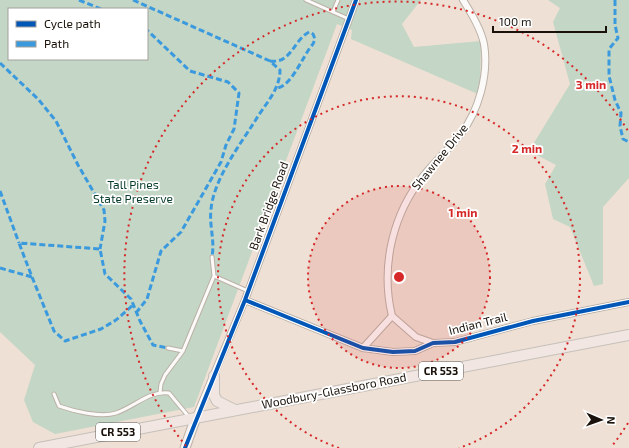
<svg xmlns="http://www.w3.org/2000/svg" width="629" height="448" viewBox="0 0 629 448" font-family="'Exo 2',sans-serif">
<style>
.green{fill:#c4d6c5;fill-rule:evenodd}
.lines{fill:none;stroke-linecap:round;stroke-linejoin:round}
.lane-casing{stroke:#bbb1a7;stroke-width:5}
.street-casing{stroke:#bbb1a7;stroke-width:8}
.secondary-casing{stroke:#bbb1a7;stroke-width:11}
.primary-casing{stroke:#c6c0ba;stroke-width:12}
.lane{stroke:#fcfaf9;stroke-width:3}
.street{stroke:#fcfaf9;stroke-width:6}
.secondary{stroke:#f6f0ee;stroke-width:9}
.primary{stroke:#f1e6e2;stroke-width:10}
.quiet{stroke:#3b9ade;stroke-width:3;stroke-dasharray:6 3;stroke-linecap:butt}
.cycleway-casing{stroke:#fff;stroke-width:6}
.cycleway{stroke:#0057b8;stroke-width:4}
.ring{fill:none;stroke:#d62828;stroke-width:2;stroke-dasharray:2 4}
.labels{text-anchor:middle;stroke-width:3.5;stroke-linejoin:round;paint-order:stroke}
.shield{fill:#fff;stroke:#5f5954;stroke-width:1}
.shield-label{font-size:11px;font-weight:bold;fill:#1a120a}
.street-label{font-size:12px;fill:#1a120a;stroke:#fff}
.park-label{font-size:12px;fill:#073c2a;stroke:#fff}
.centre{fill:#d62828;stroke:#fff;stroke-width:2}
.ring-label{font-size:12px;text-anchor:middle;font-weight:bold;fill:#d62828;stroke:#fff;stroke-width:3.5;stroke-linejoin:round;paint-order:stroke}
</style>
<rect width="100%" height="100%" fill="#eee0d4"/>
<path class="green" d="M0 0H421L402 24 414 47 481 41 480 95 351 39 352 30 337 24 194 407 55 434 33 422 24 400 35 365 0 332ZM9 9H147V59H9Z
M548 0H629V178L603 207V284L594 286 570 227 553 219 545 184 556 165 529 151 570 84 553 22 560 8Z"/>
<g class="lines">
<defs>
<path id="lane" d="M306 0 333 12
M338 0 333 12 349 19
M214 276 248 291
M168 348 183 351
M160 392 161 384 165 375 183 351 214 276 212 257
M54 394 59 406C73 411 101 418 116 413 134 407 150 390 169 393L189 417"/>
<path id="street" d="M245 300 363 348 393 352 415 351 433 343 455 342 533 321 629 302
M433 343 416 337 392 316C381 270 391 221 418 183 430 165 447 152 460 135 479 111 489 74 484 44 481 29 471 13 463 0
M363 348 392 316
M196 417 245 300 356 0"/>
<path id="secondary" d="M185 448 196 417"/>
<path id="primary" d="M214 376V395L217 401 235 410
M39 448 629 335"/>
</defs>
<use href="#lane" class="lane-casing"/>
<use href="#street" class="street-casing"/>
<use href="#secondary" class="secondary-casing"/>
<use href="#primary" class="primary-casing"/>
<use href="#lane" class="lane"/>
<use href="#street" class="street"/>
<use href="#secondary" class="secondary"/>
<use href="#primary" class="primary"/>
<path class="quiet" d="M79 0 101 9
M133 0 270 61 280 70C280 90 265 104 255 121 239 146 214 179 211 209 209 226 215 239 212 257
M615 0V25L618 38 609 49V76L615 100 621 113 620 126 623 139 629 142
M270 61C291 64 293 41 309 32L313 34 315 39 313 44C303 55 292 86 277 88
M0 63 38 99 56 121 78 165 104 210 105 221 100 249
M0 191 19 243
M0 268 32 277 19 243 100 249 105 274 131 299 140 321 153 345 168 348
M32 277 54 331 65 341 101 329 116 320 133 305
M136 313 147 299 161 251 181 232 221 162 226 145 234 129 239 93 228 82 190 71 147 30"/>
<defs>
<path id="cycleway" d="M245 300 363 348 393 352 415 351 433 343 455 342 533 321 629 302
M185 448 245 300 356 0"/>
</defs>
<use href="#cycleway" class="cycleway-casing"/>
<use href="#cycleway" class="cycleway"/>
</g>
<circle cx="399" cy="277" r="91" fill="#d62828" fill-opacity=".12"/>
<g class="ring">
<circle cx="399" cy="277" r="91"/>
<path d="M339 448A181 181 0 1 1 459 448"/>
<path d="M628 423A272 272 0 0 1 612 446M186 446A272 272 0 1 1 628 131"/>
</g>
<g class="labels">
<g class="shield">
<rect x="419" y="362" width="44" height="18" rx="3"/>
<rect x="96" y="423" width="44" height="18" rx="3"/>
</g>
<g class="shield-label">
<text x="441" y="375">CR 553</text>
<text x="118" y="436">CR 553</text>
</g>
<g class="street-label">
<text transform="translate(440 157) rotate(-51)" y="4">Shawnee Drive</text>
<text transform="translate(269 206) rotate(-70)" y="4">Bark Bridge Road</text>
<text transform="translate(478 324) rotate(-14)" y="4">Indian Trail</text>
<text transform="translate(334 391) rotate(-11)" y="4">Woodbury-Glassboro Road</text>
</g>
<g class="park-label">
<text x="133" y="189">Tall Pines<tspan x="133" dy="14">State Preserve</tspan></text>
</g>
</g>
<circle cx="399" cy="277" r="6" class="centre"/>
<g class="ring-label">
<text x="591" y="89">3 min</text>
<text x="527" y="153">2 min</text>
<text x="463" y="217">1 min</text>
</g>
<rect x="8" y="8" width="140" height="52" fill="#ffffff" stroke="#a3a09d"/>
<rect x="16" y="21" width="20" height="6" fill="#0057b8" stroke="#a3a09d"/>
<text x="44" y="28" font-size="12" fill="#1a120a">Cycle path</text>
<rect x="16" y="41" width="20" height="6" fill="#3b9ade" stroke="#a3a09d"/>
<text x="44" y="48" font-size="12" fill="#1a120a">Path</text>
<g transform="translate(601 420) rotate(92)" stroke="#ffffff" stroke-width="3" paint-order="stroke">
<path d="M0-3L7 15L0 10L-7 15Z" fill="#1a120a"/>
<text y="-6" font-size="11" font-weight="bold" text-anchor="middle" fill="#1a120a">N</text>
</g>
<path d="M493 26v6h113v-6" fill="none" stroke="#1a120a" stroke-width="2"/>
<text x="499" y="26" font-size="12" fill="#1a120a" stroke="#ffffff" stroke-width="3" paint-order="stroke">100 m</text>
</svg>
